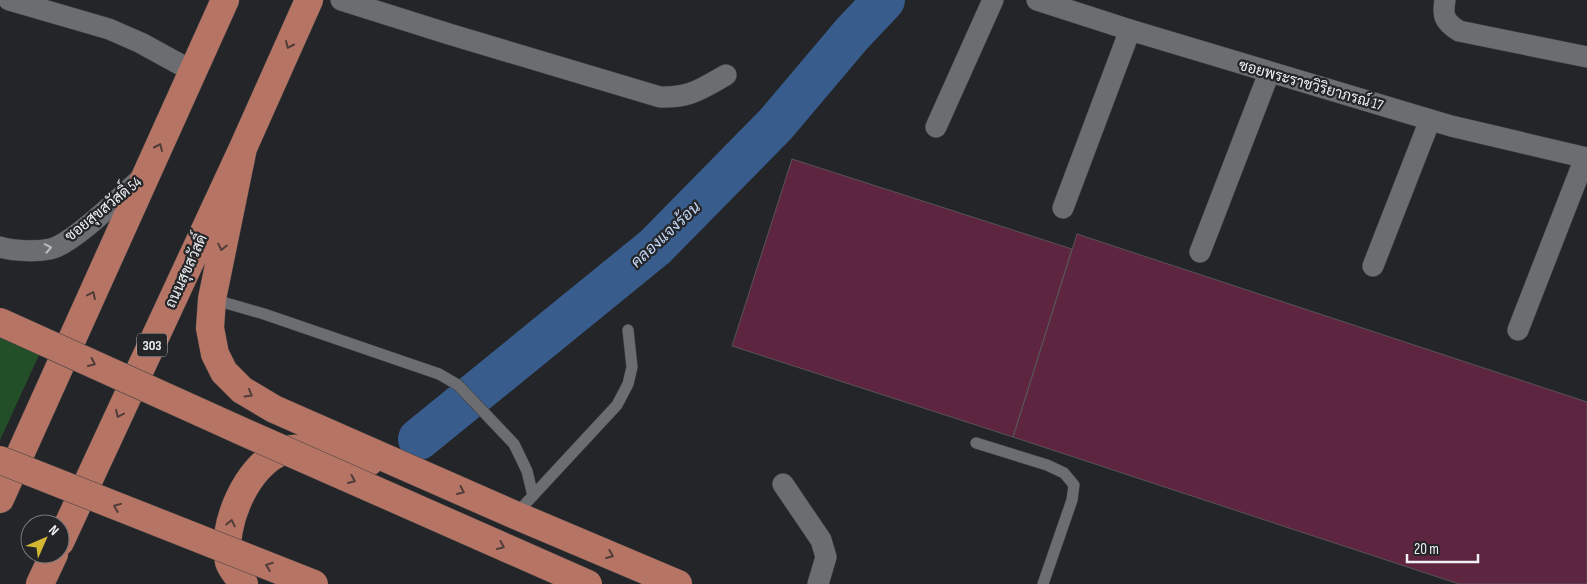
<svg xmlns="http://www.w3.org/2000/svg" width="1587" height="584" viewBox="0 0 1587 584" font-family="'Sofia Sans Condensed',Sarabun,sans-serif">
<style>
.green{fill:#224f28}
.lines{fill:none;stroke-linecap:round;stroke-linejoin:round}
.river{stroke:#385c8c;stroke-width:42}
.building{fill:#5e2540;stroke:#585456}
.lane-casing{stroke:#3f4042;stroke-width:12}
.street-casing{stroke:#3f4042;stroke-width:22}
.primary-casing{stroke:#3f4042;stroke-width:29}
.lane{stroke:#6c6d71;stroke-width:11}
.street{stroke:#6c6d71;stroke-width:21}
.primary{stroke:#b67464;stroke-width:28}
.primary-bridge-casing{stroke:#3f4042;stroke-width:29;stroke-linecap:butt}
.primary-bridge{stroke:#b67464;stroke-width:28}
.oneway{stroke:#503d3a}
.oneway2{stroke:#bbbcbe}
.labels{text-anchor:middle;stroke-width:4.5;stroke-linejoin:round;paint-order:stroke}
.shield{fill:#242528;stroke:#b2b3b5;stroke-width:1}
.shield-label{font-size:14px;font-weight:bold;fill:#eff0f2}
.street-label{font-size:15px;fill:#eff0f2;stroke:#242528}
.water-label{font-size:16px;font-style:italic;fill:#c2d7f6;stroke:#242528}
</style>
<rect width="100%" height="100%" fill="#242528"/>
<path class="green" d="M0 325 45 342 0 440Z"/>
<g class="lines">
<path class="river" d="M419 439 655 247 776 124 852 34 884 0"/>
</g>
<path class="building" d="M792 159 1072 249 1013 437 732 346Z
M1077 234 1587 402V584H1459L1013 437Z"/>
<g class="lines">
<defs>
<path id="lane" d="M212 299 264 314 439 374 458 385 514 444 527 471 533 496
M976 443 1047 465 1064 473 1074 485 1072 500 1043 584
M515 515 617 405 628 384 632 367 628 330"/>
<path id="street" d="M9 0 109 29 141 43 192 71
M341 0 449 34 660 97C690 98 701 89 726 75
M1037 0 1130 30 1451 126 1587 158
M1445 0C1442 17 1445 22 1459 31L1587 57
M936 127 993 0
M1063 208 1130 30
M0 247C14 251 36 252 50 249 72 245 124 193 144 176
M1200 252 1269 73
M1373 266 1430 120
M1518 330 1585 158
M783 484 821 540 826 557 818 584"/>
<path id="primary" d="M243 148 212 299 210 328 215 354 224 372 242 390 274 409 515 515 678 584
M0 499 225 0
M60 542 243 148 309 0
M40 584 54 554
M244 584C239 578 231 569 229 562 220 527 247 464 283 451 307 443 345 457 369 462"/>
</defs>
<use href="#lane" class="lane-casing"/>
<use href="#street" class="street-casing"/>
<use href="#primary" class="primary-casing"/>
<use href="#lane" class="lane"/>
<use href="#street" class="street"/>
<use href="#primary" class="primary"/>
<defs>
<path id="primary-bridge" d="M0 322 248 434 588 584
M0 460 314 584"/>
</defs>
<use href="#primary-bridge" class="primary-bridge-casing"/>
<use href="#primary-bridge" class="primary-bridge"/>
</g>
<defs><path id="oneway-chevron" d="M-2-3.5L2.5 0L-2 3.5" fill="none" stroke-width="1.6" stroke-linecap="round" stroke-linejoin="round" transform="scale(1.25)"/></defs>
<g class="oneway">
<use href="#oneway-chevron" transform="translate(289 45) rotate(114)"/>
<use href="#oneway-chevron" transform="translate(159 147) rotate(-66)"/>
<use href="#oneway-chevron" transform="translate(222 247) rotate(102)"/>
<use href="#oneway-chevron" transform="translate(92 295) rotate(-65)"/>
<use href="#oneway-chevron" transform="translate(92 363) rotate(25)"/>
<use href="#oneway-chevron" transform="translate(249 394) rotate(30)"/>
<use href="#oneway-chevron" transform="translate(119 414) rotate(115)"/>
<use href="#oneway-chevron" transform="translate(352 480) rotate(24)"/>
<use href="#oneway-chevron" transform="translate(461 491) rotate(24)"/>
<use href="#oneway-chevron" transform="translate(117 507) rotate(-158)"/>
<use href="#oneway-chevron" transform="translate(231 523) rotate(-78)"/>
<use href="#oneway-chevron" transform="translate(501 546) rotate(24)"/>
<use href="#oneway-chevron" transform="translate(610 555) rotate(23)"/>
<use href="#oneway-chevron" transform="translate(269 566) rotate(-159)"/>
</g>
<use class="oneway2" href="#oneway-chevron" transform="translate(48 248) rotate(-11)"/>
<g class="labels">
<rect class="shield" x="137" y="333.5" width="30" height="23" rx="4"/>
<g class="shield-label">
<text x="152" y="350">303</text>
</g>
<g class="street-label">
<text transform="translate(1311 85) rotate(16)" y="5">ซอยพระราชวิริยาภรณ์ 17</text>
<text transform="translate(103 209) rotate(-39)" y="5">ซอยสุขสวัสดิ์ 54</text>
<text transform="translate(186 271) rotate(-65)" y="5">ถนนสุขสวัสดิ์</text>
</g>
<g class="water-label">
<text transform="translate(665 234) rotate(-43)" y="6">คลองแจงร้อน</text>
</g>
</g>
<g transform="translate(45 539) rotate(45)"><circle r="24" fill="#242528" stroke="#757679"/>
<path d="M0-4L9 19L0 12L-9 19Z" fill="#d4b635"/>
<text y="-8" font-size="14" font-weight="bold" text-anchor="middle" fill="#eff0f2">N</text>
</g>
<path d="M1407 554v8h71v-8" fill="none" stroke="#eff0f2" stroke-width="2.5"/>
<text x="1414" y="554" font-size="15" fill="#eff0f2" stroke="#242528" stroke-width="4" paint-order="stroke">20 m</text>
</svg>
